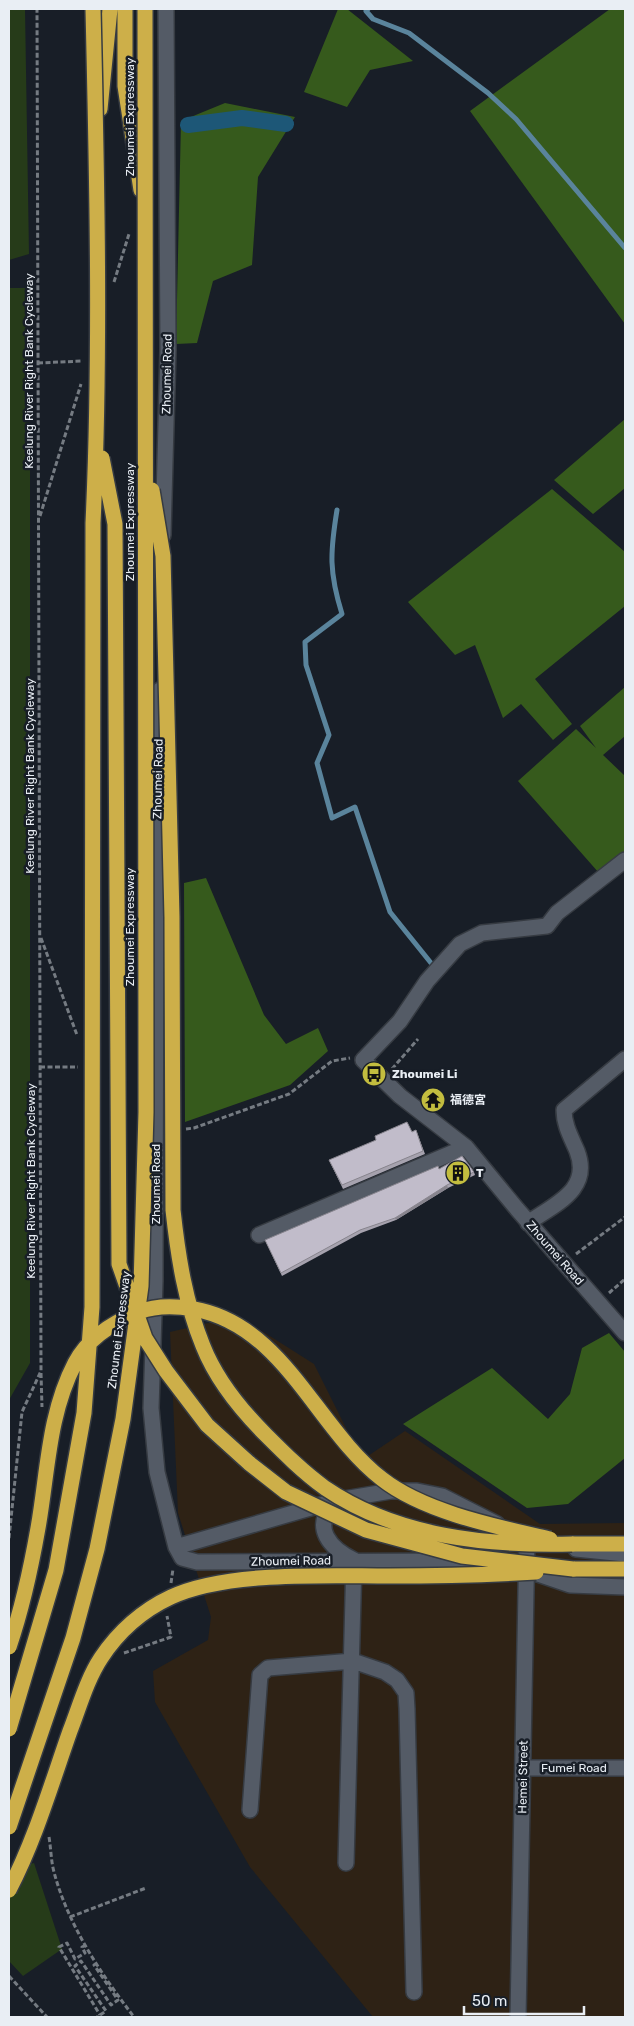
<svg xmlns="http://www.w3.org/2000/svg" width="634" height="2026" viewBox="0 0 634 2026" font-family="Rubik,'Noto Sans TC',sans-serif">
<style>
.industrial{fill:#2e2215}
.green{fill:#263b19}
.forest{fill:#365a1c}
.lines{fill:none;stroke-linecap:round;stroke-linejoin:round}
.stream{stroke:#5a849c;stroke-width:5}
.canal{stroke:#1d5777;stroke-width:16}
.minor-casing{stroke:#363b42;stroke-width:18}
.highway-casing{stroke:#363b42;stroke-width:18}
.path{stroke:#757b82;stroke-width:3;stroke-dasharray:5 2.5;stroke-linecap:butt}
.minor{stroke:#545b66;stroke-width:15}
.highway{stroke:#cdaf49;stroke-width:15}
.highway-bridge-casing{stroke:#363b42;stroke-width:18;stroke-linecap:butt}
.highway-bridge{stroke:#cdaf49;stroke-width:15}
.wall{fill:#a6a2ae}
.shaded-wall{fill:#87848d}
.building{fill:#c1bcca;stroke:#87848d}
.labels{text-anchor:middle;stroke-width:5;stroke-linejoin:round;paint-order:stroke}
.street-label{font-size:12px;fill:#e9eef4;stroke:#181e27}
.poi-label{font-size:12px;font-weight:bold;fill:#e9eef4;stroke:#181e27;text-anchor:start}
</style>
<rect width="100%" height="100%" fill="#181e27"/>
<path class="industrial" d="M238 1316 314 1364 362 1460 405 1431 540 1524 625 1523V2017H373L250 1867 155 1702 153 1671 208 1640 211 1617 178 1513 170 1332Z"/>
<path class="green" d="M9 9H25L29 254 9 260Z
M9 288H26L30 389V1363L9 1400Z
M34 1863 62 1949 23 1976 9 1961V1869Z"/>
<path class="forest" d="M338 9H347L413 61 370 70 347 107 304 92Z
M610 9H625V324L470 111Z
M225 103 295 117 258 177 252 265 213 281 197 343 176 344 181 121Z
M625 419V488L593 514 554 480Z
M552 489 625 552V606L535 679 572 724 553 740 521 704 503 718 475 645 455 655 408 602Z
M625 687V736L603 755 625 776V856L599 873 518 781 576 729 596 748 580 726Z
M206 878 264 1015 286 1044 318 1028 328 1051 290 1085 185 1122 184 883Z
M609 1333 625 1352V1458L568 1504 527 1508 403 1424 492 1368 548 1419 570 1394 582 1348Z"/>
<g class="lines">
<path class="stream" d="M368 9 366 11 373 19 409 33 488 93 516 119 625 248
M337 510C330 553 329 572 342 614L305 642 306 665 329 735 317 763 332 818 355 807 390 912 431 963"/>
<path class="canal" d="M188 125 242 118 286 124"/>
<defs>
<path id="minor" d="M163 535 168 350 166 9
M160 690 156 864 155 1281 151 1408 157 1472 176 1547 182 1558 197 1562 471 1561
M625 860 557 913 547 926 482 933 460 944 427 981 400 1021 363 1060 400 1096 466 1147 517 1209 625 1333
M528 1223C555 1204 592 1190 577 1151 571 1137 564 1125 564 1110L625 1059
M259 1235 466 1147
M335 1503C310 1527 331 1549 354 1560L346 1863
M176 1547 338 1500 391 1491H417L442 1496 497 1524
M576 1549 625 1554
M523 1569 570 1585 625 1587
M524 1768H625
M250 1810 260 1675 268 1668 353 1661 385 1672 397 1680 406 1693 407 1709 414 1992
M518 2017 527 1537"/>
<path id="highway" d="M125 9V86L141 190
M100 109 110 9
M572 1544H625
M573 1569H625"/>
</defs>
<use href="#minor" class="minor-casing"/>
<use href="#highway" class="highway-casing"/>
<path class="path" d="M114 282 129 234
M38 363 83 361
M40 516 81 384
M41 938 77 1035
M40 1067H78
M392 1069 418 1039
M186 1129 194 1128 289 1094 332 1061 350 1058
M576 1254 625 1217
M609 1293 625 1279
M41 1373 42 1407
M9 1538 22 1412 41 1371 37 9
M171 1583 173 1569
M124 1653 171 1637 167 1616
M49 1837C51 1849 51 1861 54 1872 68 1925 101 1974 134 2017
M70 1917 146 1888
M86 1945 82 1947 85 1953 75 1959 67 1943 59 1947 100 2015
M97 1963 94 1965 118 2000 111 2005 81 1961 75 1966 106 2011 97 2017
M9 1976 47 2017"/>
<use href="#minor" class="minor"/>
<use href="#highway" class="highway"/>
<defs>
<path id="highway-bridge" d="M102 458 115 524 119 1264 145 1338 166 1371 207 1425 249 1463 286 1492 366 1530 462 1556 573 1569
M152 490 163 556 172 917 173 1210C178 1256 185 1302 203 1346 216 1379 241 1410 266 1435 285 1454 303 1472 325 1488 397 1537 487 1546 572 1544
M9 1647C22 1609 31 1568 38 1528 48 1472 48 1415 75 1363 88 1338 114 1322 139 1312 157 1305 176 1306 194 1309 284 1325 316 1428 382 1479 424 1512 498 1527 550 1539
M9 1729 56 1570 84 1413 92 1307 93 523C101 352 97 180 93 9
M9 1827 73 1638 97 1549 123 1419 141 1286 146 1112 145 9
M9 1890C35 1840 51 1785 70 1731 79 1708 87 1679 101 1658 118 1632 143 1610 171 1597 227 1571 327 1576 388 1576 438 1576 486 1575 536 1572"/>
</defs>
<use href="#highway-bridge" class="highway-bridge-casing"/>
<use href="#highway-bridge" class="highway-bridge"/>
</g>
<path class="wall" d="M416 1130 425 1154 343 1189 329 1160Z
M439 1169 474 1172 475 1175 448 1188 396 1220 361 1233 282 1276 266 1242Z"/>
<path class="shaded-wall" d="M447 1185 448 1188 396 1220 395 1218Z"/>
<path class="building" d="M407 1122 412 1132 416 1130 423 1151 342 1185 329 1160 376 1140 375 1136Z
M462 1156 474 1172 447 1185 395 1218 360 1230 281 1273 265 1240 438 1166 439 1169Z"/>
<defs>
<symbol id="bus-disc" viewBox="-11 -11 22 22"><circle r="9.5" fill="#c3bd3f" stroke="#181e27"/><path d="M-5-6H5V4H4V6H2V4H-2V6H-4V4H-5ZM-3.5-4V0h7V-4ZM-3.5 1.2v1.5H-2V1.2ZM2 1.2v1.5H3.5V1.2Z" fill="#111"/></symbol>
<symbol id="temple-disc" viewBox="-11 -11 22 22"><circle r="9.5" fill="#c3bd3f" stroke="#181e27"/><path d="M0-6L5-2H3V0L6.5 2.5H4V6H1.5V3h-3V6H-4V2.5H-6.5L-3 0V-2H-5Z" fill="#111"/></symbol>
<symbol id="building-disc" viewBox="-11 -11 22 22"><circle r="9.5" fill="#c3bd3f" stroke="#181e27"/><path d="M-4-6H4V6H1V3H-1V6H-4ZM-2.5-4.3h1.7v1.8h-1.7ZM.8-4.3h1.7v1.8H.8ZM-2.5-1h1.7V.8h-1.7ZM.8-1h1.7V.8H.8Z" fill="#111"/></symbol>
</defs>
<g fill-rule="evenodd">
<use href="#bus-disc" x="360" y="1060" width="28" height="28"/>
<use href="#temple-disc" x="419" y="1086" width="28" height="28"/>
<use href="#building-disc" x="444" y="1159" width="28" height="28"/>
</g>
<g class="labels">
<g class="street-label">
<text transform="translate(130 117) rotate(-90)" y="4">Zhoumei Expressway</text>
<text transform="translate(29 371) rotate(-90)" y="4">Keelung River Right Bank Cycleway</text>
<text transform="translate(167 374) rotate(-89)" y="4">Zhoumei Road</text>
<text transform="translate(130 522) rotate(-90)" y="4">Zhoumei Expressway</text>
<text transform="translate(30 776) rotate(-90)" y="4">Keelung River Right Bank Cycleway</text>
<text transform="translate(158 779) rotate(-89)" y="4">Zhoumei Road</text>
<text transform="translate(130 927) rotate(-90)" y="4">Zhoumei Expressway</text>
<text transform="translate(31 1181) rotate(-90)" y="4">Keelung River Right Bank Cycleway</text>
<text transform="translate(156 1184) rotate(-90)" y="4">Zhoumei Road</text>
<text transform="translate(555 1253) rotate(49)" y="4">Zhoumei Road</text>
<text transform="translate(119 1330) rotate(-83)" y="4">Zhoumei Expressway</text>
<text transform="translate(291 1561) rotate(-1)" y="4">Zhoumei Road</text>
<text x="574" y="1772">Fumei Road</text>
<text transform="translate(523 1777) rotate(-89)" y="4">Hemei Street</text>
</g>
<g class="poi-label">
<text x="392" y="1078">Zhoumei Li</text>
<text x="450" y="1104">福德宮</text>
<text x="476" y="1177">T</text>
</g>
</g>
<rect width="634" height="2026" fill="none" stroke="#e9eef4" stroke-width="20"/>
<path d="M464 2006v8h120v-8" fill="none" stroke="#e9eef4" stroke-width="2.5"/>
<text x="472" y="2006" font-size="15" fill="#e9eef4" stroke="#181e27" stroke-width="4" paint-order="stroke">50 m</text>
</svg>
